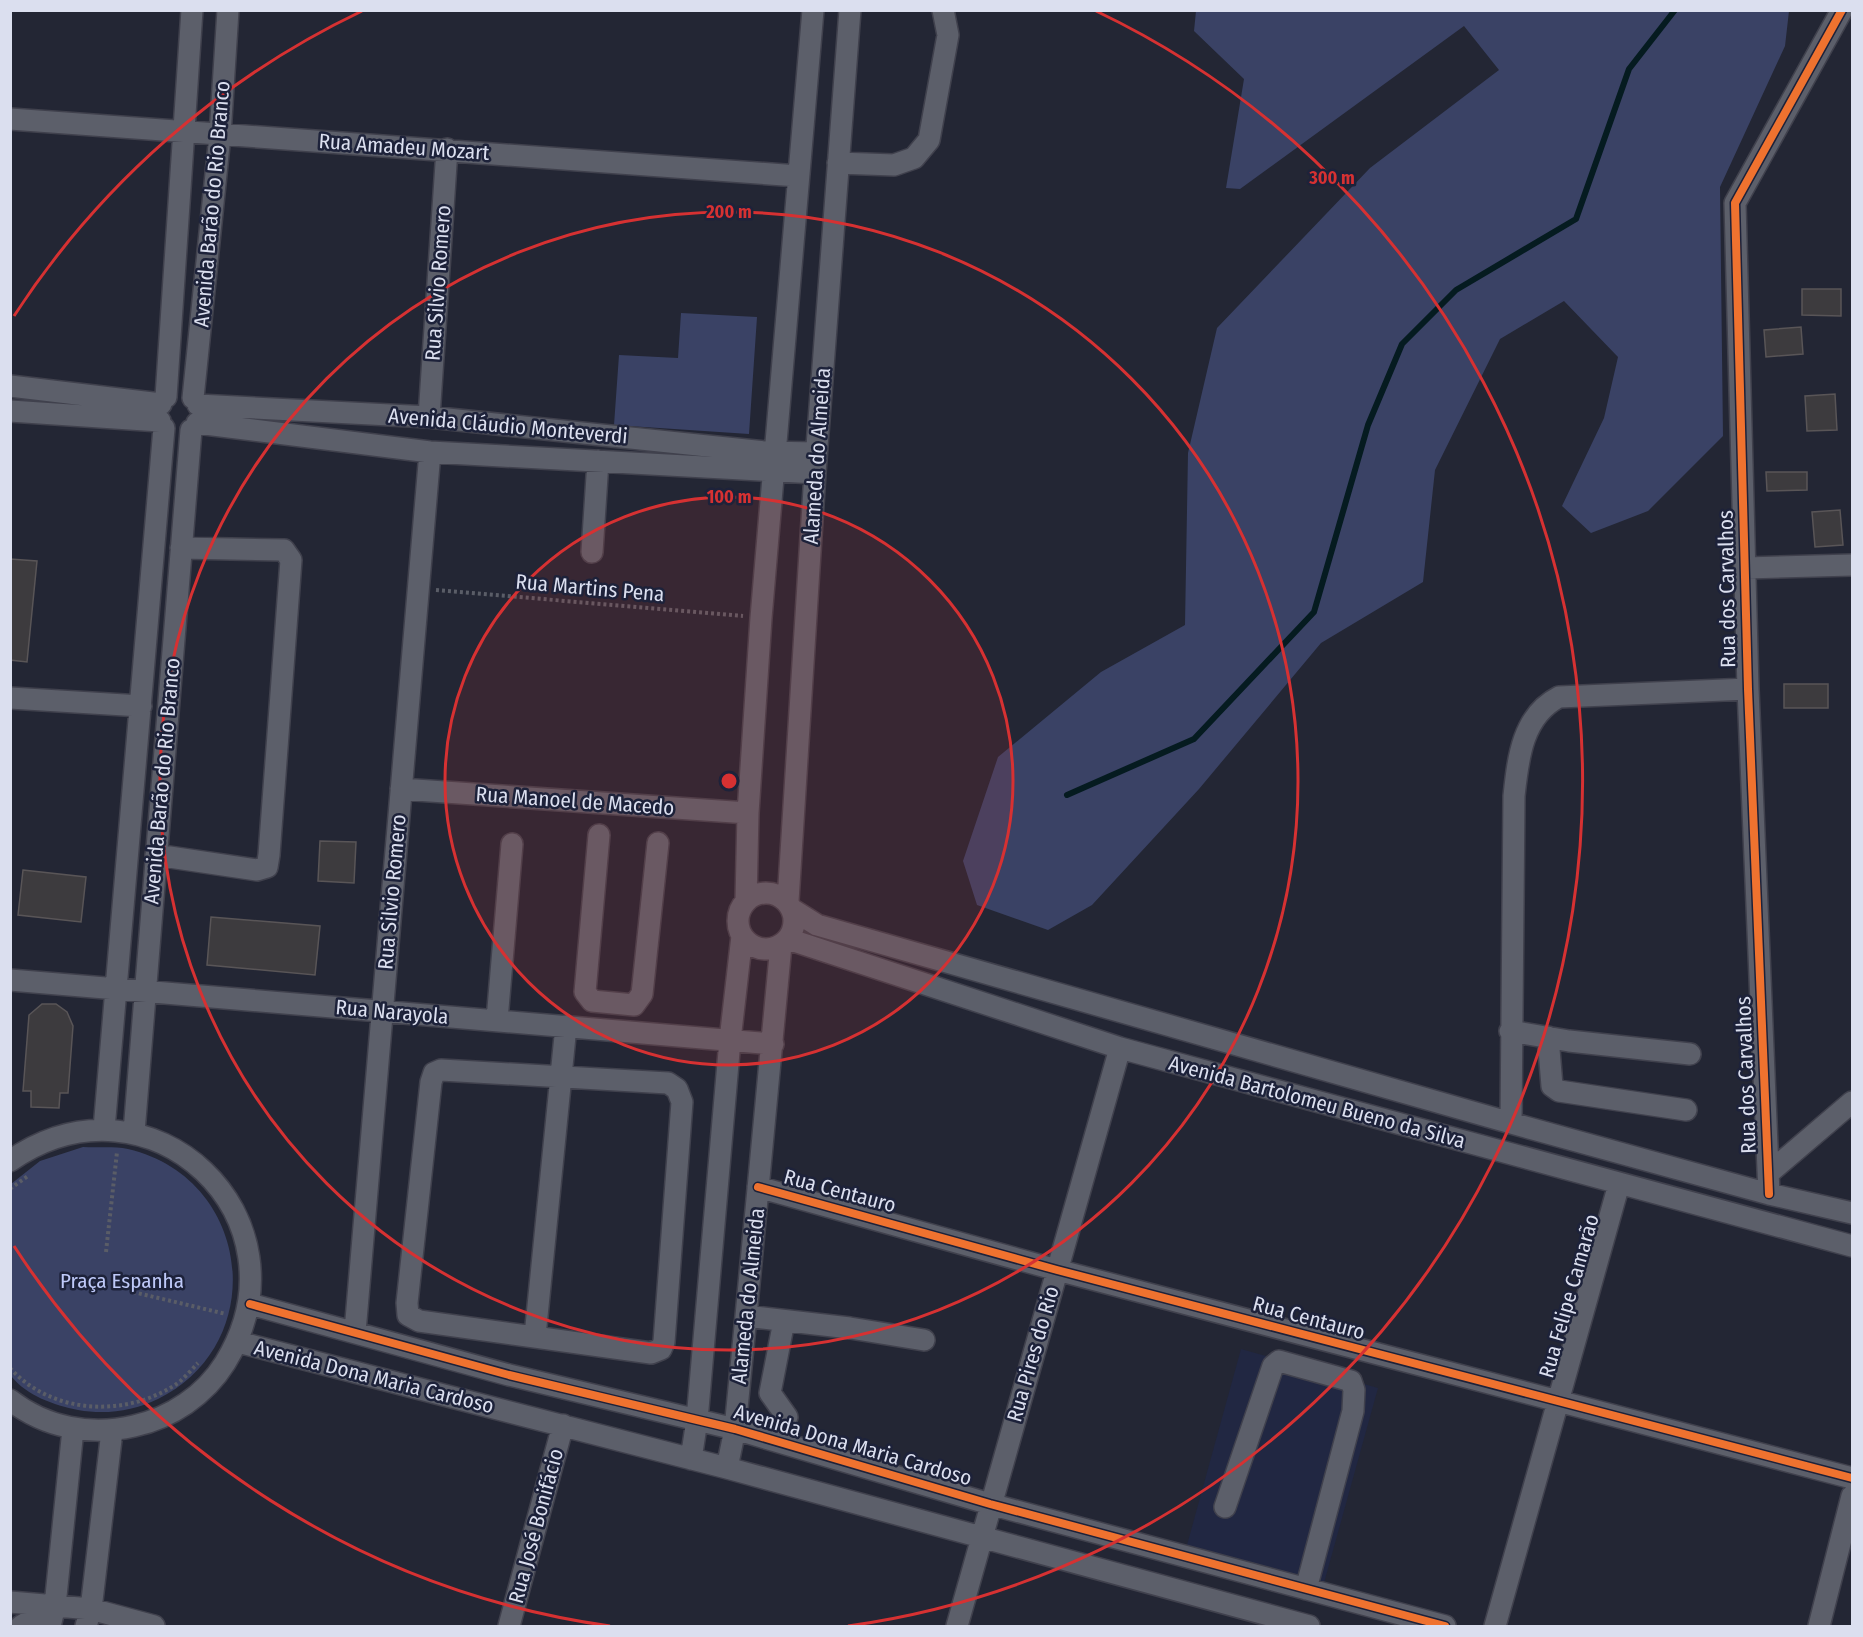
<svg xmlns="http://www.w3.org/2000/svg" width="1863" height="1637" viewBox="0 0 1863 1637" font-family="'Fira Sans Condensed',sans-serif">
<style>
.built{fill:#212742}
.green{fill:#3a4265}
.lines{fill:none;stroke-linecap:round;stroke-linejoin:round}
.stream{stroke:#051b20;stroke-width:6}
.building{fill:#3d3b3e;stroke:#595557;stroke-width:1.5}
.minor-casing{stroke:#40414d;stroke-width:24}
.path{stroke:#5a5d67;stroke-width:4;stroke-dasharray:3 3;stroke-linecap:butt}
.minor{stroke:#5c5f6a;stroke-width:21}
.cycleway-casing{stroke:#1d223a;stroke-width:11}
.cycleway{stroke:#ef722f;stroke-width:8}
.ring{fill:none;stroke:#d63132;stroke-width:3}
.labels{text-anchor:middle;stroke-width:5;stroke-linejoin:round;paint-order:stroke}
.street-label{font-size:21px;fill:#dbdfef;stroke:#1d223a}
.park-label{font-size:21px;fill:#bec9f8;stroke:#1d223a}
.centre{fill:#d63132;stroke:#1d223a;stroke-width:3}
.ring-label{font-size:18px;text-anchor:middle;font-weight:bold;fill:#d63132;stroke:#1d223a;stroke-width:5;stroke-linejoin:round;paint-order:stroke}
</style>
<rect width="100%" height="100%" fill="#232634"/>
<path class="built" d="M1241 1349 1378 1388 1324 1583 1187 1545Z"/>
<path class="green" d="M1196 11H1789L1785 46 1720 187 1723 436 1648 511 1591 533 1562 506 1604 418 1618 357 1564 301 1500 339 1435 470 1423 582 1321 643 1199 789 1092 905 1048 930 977 905 963 861 998 757 1101 672 1185 625 1188 453 1217 328 1370 168 1499 70 1464 26 1240 189 1226 188 1244 79 1194 31Z
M681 313 757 317 749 434 614 425 619 355 678 358Z
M83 1147C97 1148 114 1146 128 1149 252 1178 271 1343 158 1399 133 1411 106 1415 78 1410 54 1405 27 1396 11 1376V1184L40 1161Z"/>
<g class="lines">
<path class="stream" d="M1067 795 1194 739 1314 612 1368 425 1402 344 1456 290 1576 219 1629 69 1675 10"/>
</g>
<path class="building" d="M1802 289H1841V316L1802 315Z
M1801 327 1803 354 1766 357 1764 330Z
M1835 394 1837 430 1807 431 1805 396Z
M1766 472H1807V490L1767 491Z
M1840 510 1843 545 1815 547 1812 512Z
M10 559 37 561 27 662 10 660Z
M1784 684H1828V708H1784Z
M320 841 356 842 354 883 318 881Z
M23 870 86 877 81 922 18 915Z
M211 917 320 926 315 975 207 965Z
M42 1004H56L67 1012 73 1026 68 1093H60L59 1108 31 1107V1091H23L29 1015Z"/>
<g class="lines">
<defs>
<path id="minor" d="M10 119 798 176
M838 163 894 165 914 158 929 140 948 35 943 10
M10 386 161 404
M166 397 192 10
M193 398 220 135 228 10
M198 405 429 417 765 452 816 453
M10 411 160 421
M429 417 447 149
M197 423 430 452 815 473
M592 552 598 461
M1746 568 1852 565
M10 698 141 706
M401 789 748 813
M599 835 585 992 592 1001 634 1005 642 994 658 843
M156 855 257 870 267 867 269 855 291 560 284 550 181 548
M738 921a28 28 0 1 1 56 0a28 28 0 1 1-56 0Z
M746 901 748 813 761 618 813 10
M788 901 815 473 850 10
M793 910 817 925 1511 1123 1769 1194 1852 1213
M788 939 1120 1048 1852 1246
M10 980 773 1044
M497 1020 512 844
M1510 1031 1569 1041 1690 1054
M1548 1037 1552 1086 1559 1091 1686 1110
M441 1070 668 1083 677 1089 682 1102 664 1342 661 1349 651 1353 419 1321 408 1315 407 1303 431 1082 434 1073Z
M1511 1123 1514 796C1518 759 1522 716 1559 697L1748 689
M104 1129 164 428
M134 1132 191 430
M10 1161C151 1063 314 1219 225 1363 205 1395 171 1418 134 1426 91 1436 46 1428 10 1400
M1769 1173 1852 1102
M758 1187 1057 1270 1852 1478
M1769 1194 1748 689 1735 203 1842 10
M250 1304 509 1375 735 1429 990 1504 1445 1626
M746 1316 850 1328 924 1340
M784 1321 770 1393 787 1417
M355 1332 430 452
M535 1336 566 1026
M238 1342 727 1468 1309 1626
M691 1459 697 1420 730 1040 742 936
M727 1468 735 1429 746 1316 781 945
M1225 1507 1273 1366 1279 1361 1351 1381 1354 1390 1353 1411 1306 1589
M10 1602 91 1609 154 1626
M21 1626 55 1606
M50 1626 55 1606 73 1429
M86 1626 91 1609 112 1431
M509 1626 563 1425
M957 1626 1120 1048
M1495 1626 1619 1184
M1819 1626 1852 1496"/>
</defs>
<use href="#minor" class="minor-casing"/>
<path class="path" d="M436 590 743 616
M10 1189 28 1176
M106 1252 117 1152
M133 1292 226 1314
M10 1368C51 1414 124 1418 175 1385 183 1380 191 1370 198 1363"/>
<use href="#minor" class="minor"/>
<defs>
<path id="cycleway" d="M758 1187 1057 1270 1852 1478
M1769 1194 1748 689 1735 203 1842 10
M250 1304 509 1375 735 1429 990 1504 1445 1626"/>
</defs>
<use href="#cycleway" class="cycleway-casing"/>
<use href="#cycleway" class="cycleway"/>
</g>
<circle cx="729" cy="781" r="284" fill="#d63132" fill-opacity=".12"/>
<g class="ring">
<circle cx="729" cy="781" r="284"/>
<circle cx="729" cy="781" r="569"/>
<path d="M610 1626A853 853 0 0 1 14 1246M14 316A853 853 0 0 1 362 11M1096 11A853 853 0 0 1 848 1626"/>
</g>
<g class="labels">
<g class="street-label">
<text transform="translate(404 147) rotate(4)" y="7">Rua Amadeu Mozart</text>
<text transform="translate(212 204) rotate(-85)" y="7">Avenida Barão do Rio Branco</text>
<text transform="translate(438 283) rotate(-86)" y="7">Rua Silvio Romero</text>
<text transform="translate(508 426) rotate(5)" y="7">Avenida Cláudio Monteverdi</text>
<text transform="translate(817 456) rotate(-86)" y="7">Alameda do Almeida</text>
<text transform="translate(590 588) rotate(5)" y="7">Rua Martins Pena</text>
<text transform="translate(1727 589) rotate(-91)" y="7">Rua dos Carvalhos</text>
<text transform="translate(162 781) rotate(-85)" y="7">Avenida Barão do Rio Branco</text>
<text transform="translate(575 801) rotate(4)" y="7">Rua Manoel de Macedo</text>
<text transform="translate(392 892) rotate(-85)" y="7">Rua Silvio Romero</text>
<text transform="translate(392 1012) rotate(5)" y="7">Rua Narayola</text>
<text transform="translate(1746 1075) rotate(-92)" y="7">Rua dos Carvalhos</text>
<text transform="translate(1317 1102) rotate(15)" y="7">Avenida Bartolomeu Bueno da Silva</text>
<text transform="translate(840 1191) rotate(15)" y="7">Rua Centauro</text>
<text transform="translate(748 1296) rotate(-84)" y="7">Alameda do Almeida</text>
<text transform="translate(1569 1296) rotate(-74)" y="7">Rua Felipe Camarão</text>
<text transform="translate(1309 1318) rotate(15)" y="7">Rua Centauro</text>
<text transform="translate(1033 1354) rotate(-74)" y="7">Rua Pires do Rio</text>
<text transform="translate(374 1377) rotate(14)" y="7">Avenida Dona Maria Cardoso</text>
<text transform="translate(853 1445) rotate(16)" y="7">Avenida Dona Maria Cardoso</text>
<text transform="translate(536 1526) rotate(-75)" y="7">Rua José Bonifácio</text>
</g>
<g class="park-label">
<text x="122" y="1288">Praça Espanha</text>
</g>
</g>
<circle cx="729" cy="781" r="9" class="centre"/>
<g class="ring-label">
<text x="1332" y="184">300 m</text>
<text x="729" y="218">200 m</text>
<text x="729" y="503">100 m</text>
</g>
<rect width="1863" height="1637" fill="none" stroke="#dbdfef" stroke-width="24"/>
</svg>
